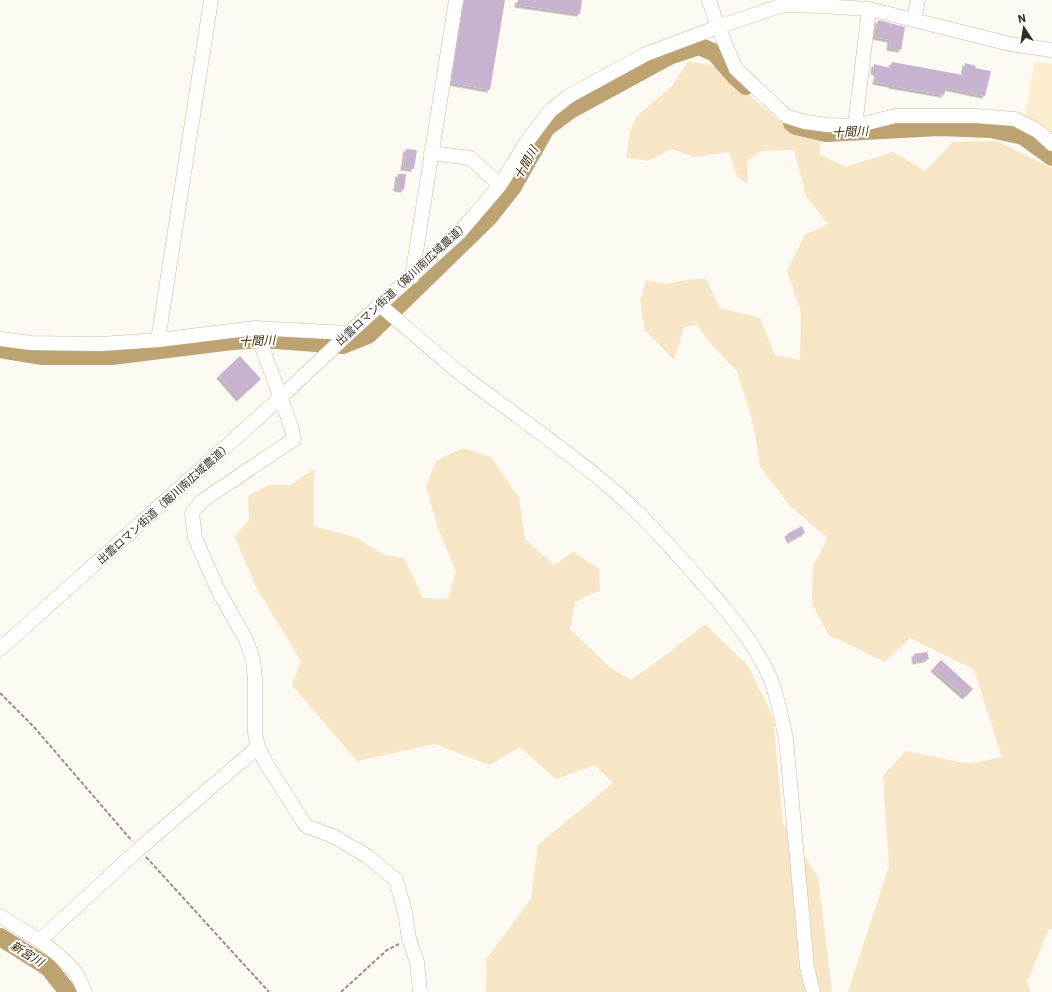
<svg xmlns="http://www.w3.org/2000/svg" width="1052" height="992" viewBox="0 0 1052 992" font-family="'IBM Plex Sans','Noto Sans JP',sans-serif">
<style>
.built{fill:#fdedcf}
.green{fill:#f7e6c5}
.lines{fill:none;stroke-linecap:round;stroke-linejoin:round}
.river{stroke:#bda371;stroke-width:18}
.building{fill:#c7b3cf;filter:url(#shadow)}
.minor-casing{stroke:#ccbc9e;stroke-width:15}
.path{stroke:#959087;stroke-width:2;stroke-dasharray:4 2;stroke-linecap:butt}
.minor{stroke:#fff;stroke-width:14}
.labels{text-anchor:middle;stroke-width:4;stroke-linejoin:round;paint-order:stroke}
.street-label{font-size:11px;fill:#322c20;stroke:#fff}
.water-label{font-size:12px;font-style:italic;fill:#3a2800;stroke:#fff}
</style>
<defs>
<filter id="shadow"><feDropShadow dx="-2.5" dy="2.5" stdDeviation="0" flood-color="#0004"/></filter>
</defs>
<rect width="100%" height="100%" fill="#fdf9f3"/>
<path class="built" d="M1035 62 1052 64V136L1025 116Z"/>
<path class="green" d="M688 61 715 66 783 124 821 137 819 154 845 167 893 152 925 171 953 142 996 141 1052 168V929H1049L1027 982 1031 992H848L889 866 883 776 906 751 969 764 1002 757 974 669 910 638 885 662 829 635 812 604 813 566 828 538 790 506 760 466 754 426 737 371 710 343 697 325 684 327 674 360 645 330 640 302 646 280 667 284 691 279H706L720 308 760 318 775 355 800 360 801 311 787 271 805 235 828 224 806 196 794 150 761 151 747 161 748 184 737 176 729 152 694 157 672 149 647 161 626 157 630 132 636 117 672 86Z
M463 448 491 457 519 498 525 539 554 565 573 552 599 569 600 590 575 602 570 629 609 667 631 680 669 653 705 624 748 666 773 717 783 823 818 877 832 992H486L487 958 531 899 538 845 613 783 595 765 556 779 520 747 490 765 435 744 357 761 292 685 301 661 256 587 235 537 249 520 248 496 269 485H291L314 469 313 526 355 537 384 555 404 558 423 598 448 599 456 571 439 531 426 486 436 461Z"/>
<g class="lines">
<path class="river" d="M792 123 796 126 826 133 939 127 991 129 1023 136 1052 157
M0 349 41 356H112L232 341 262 339 343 345 368 335 489 217 512 188 546 128 570 110 669 56 699 46 715 53 735 76 746 86
M0 937 48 967 68 992"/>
</g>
<path class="building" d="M464 0H505L490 90 451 83Z
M518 0H582L580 14 517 5Z
M878 20 905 27 901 50 889 48 890 40 875 37Z
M892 62 963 75 965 63 976 66 975 68 991 71 985 96 946 88 944 95 891 86V85L875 82 877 73 873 72 874 64 890 68Z
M406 149 417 150 414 169 403 168Z
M398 174H406L404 190 396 189Z
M240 356 261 379 239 399 219 376Z
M802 526 805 533 790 541 787 534Z
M927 652 929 659 915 662 914 654Z
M941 660 973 689 965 697 933 669Z"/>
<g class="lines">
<defs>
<path id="minor" d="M709 0 718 27 736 69 786 116 805 122 828 125 855 126 895 116H977L1015 119 1038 131 1052 144
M914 20 918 0
M855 126 869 9
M431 153 470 158 500 185
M412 277 456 0
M380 305C408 329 437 355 466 378 515 415 565 449 612 489 646 518 675 552 705 586 729 613 757 646 771 680 778 699 782 719 786 739L807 967 813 992
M255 328 291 426 294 439 202 501 192 513 195 538 218 590 246 640 253 659 255 680V732L258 747 267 765 306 826 335 837 367 856 396 880 405 912 409 939 417 962 420 992
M0 339 31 343 100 344 158 340 255 328 349 333
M158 340 211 0
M0 649 280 398 349 333 459 233 500 185 526 143 550 111 569 96 646 54 718 27 783 5 821 6 869 9 1010 44 1052 50
M0 916C25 932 56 948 75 972 79 978 82 986 85 992
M39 941 139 849 258 747"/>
</defs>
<use href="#minor" class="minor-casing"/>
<path class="path" d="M0 693 34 727 132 841
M146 857 269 992
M341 992 387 950 399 944"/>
<use href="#minor" class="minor"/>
</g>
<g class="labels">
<g class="street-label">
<text transform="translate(402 283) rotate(-43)" y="4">出雲ロマン街道（簸川南広域農道）</text>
<text transform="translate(164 503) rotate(-42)" y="4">出雲ロマン街道（簸川南広域農道）</text>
</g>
<g class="water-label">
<text transform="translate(850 132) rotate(-3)" y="4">十間川</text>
<text transform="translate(526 163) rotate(-60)" y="4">十間川</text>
<text transform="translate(257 341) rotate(-2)" y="4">十間川</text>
<text transform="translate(27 954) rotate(32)" y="4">新宮川</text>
</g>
</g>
<g transform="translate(1024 28) rotate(348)" stroke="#ffffff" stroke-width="3" paint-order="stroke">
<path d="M0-3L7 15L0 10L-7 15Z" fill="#322c20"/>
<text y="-6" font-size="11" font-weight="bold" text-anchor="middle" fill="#322c20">N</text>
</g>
</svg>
